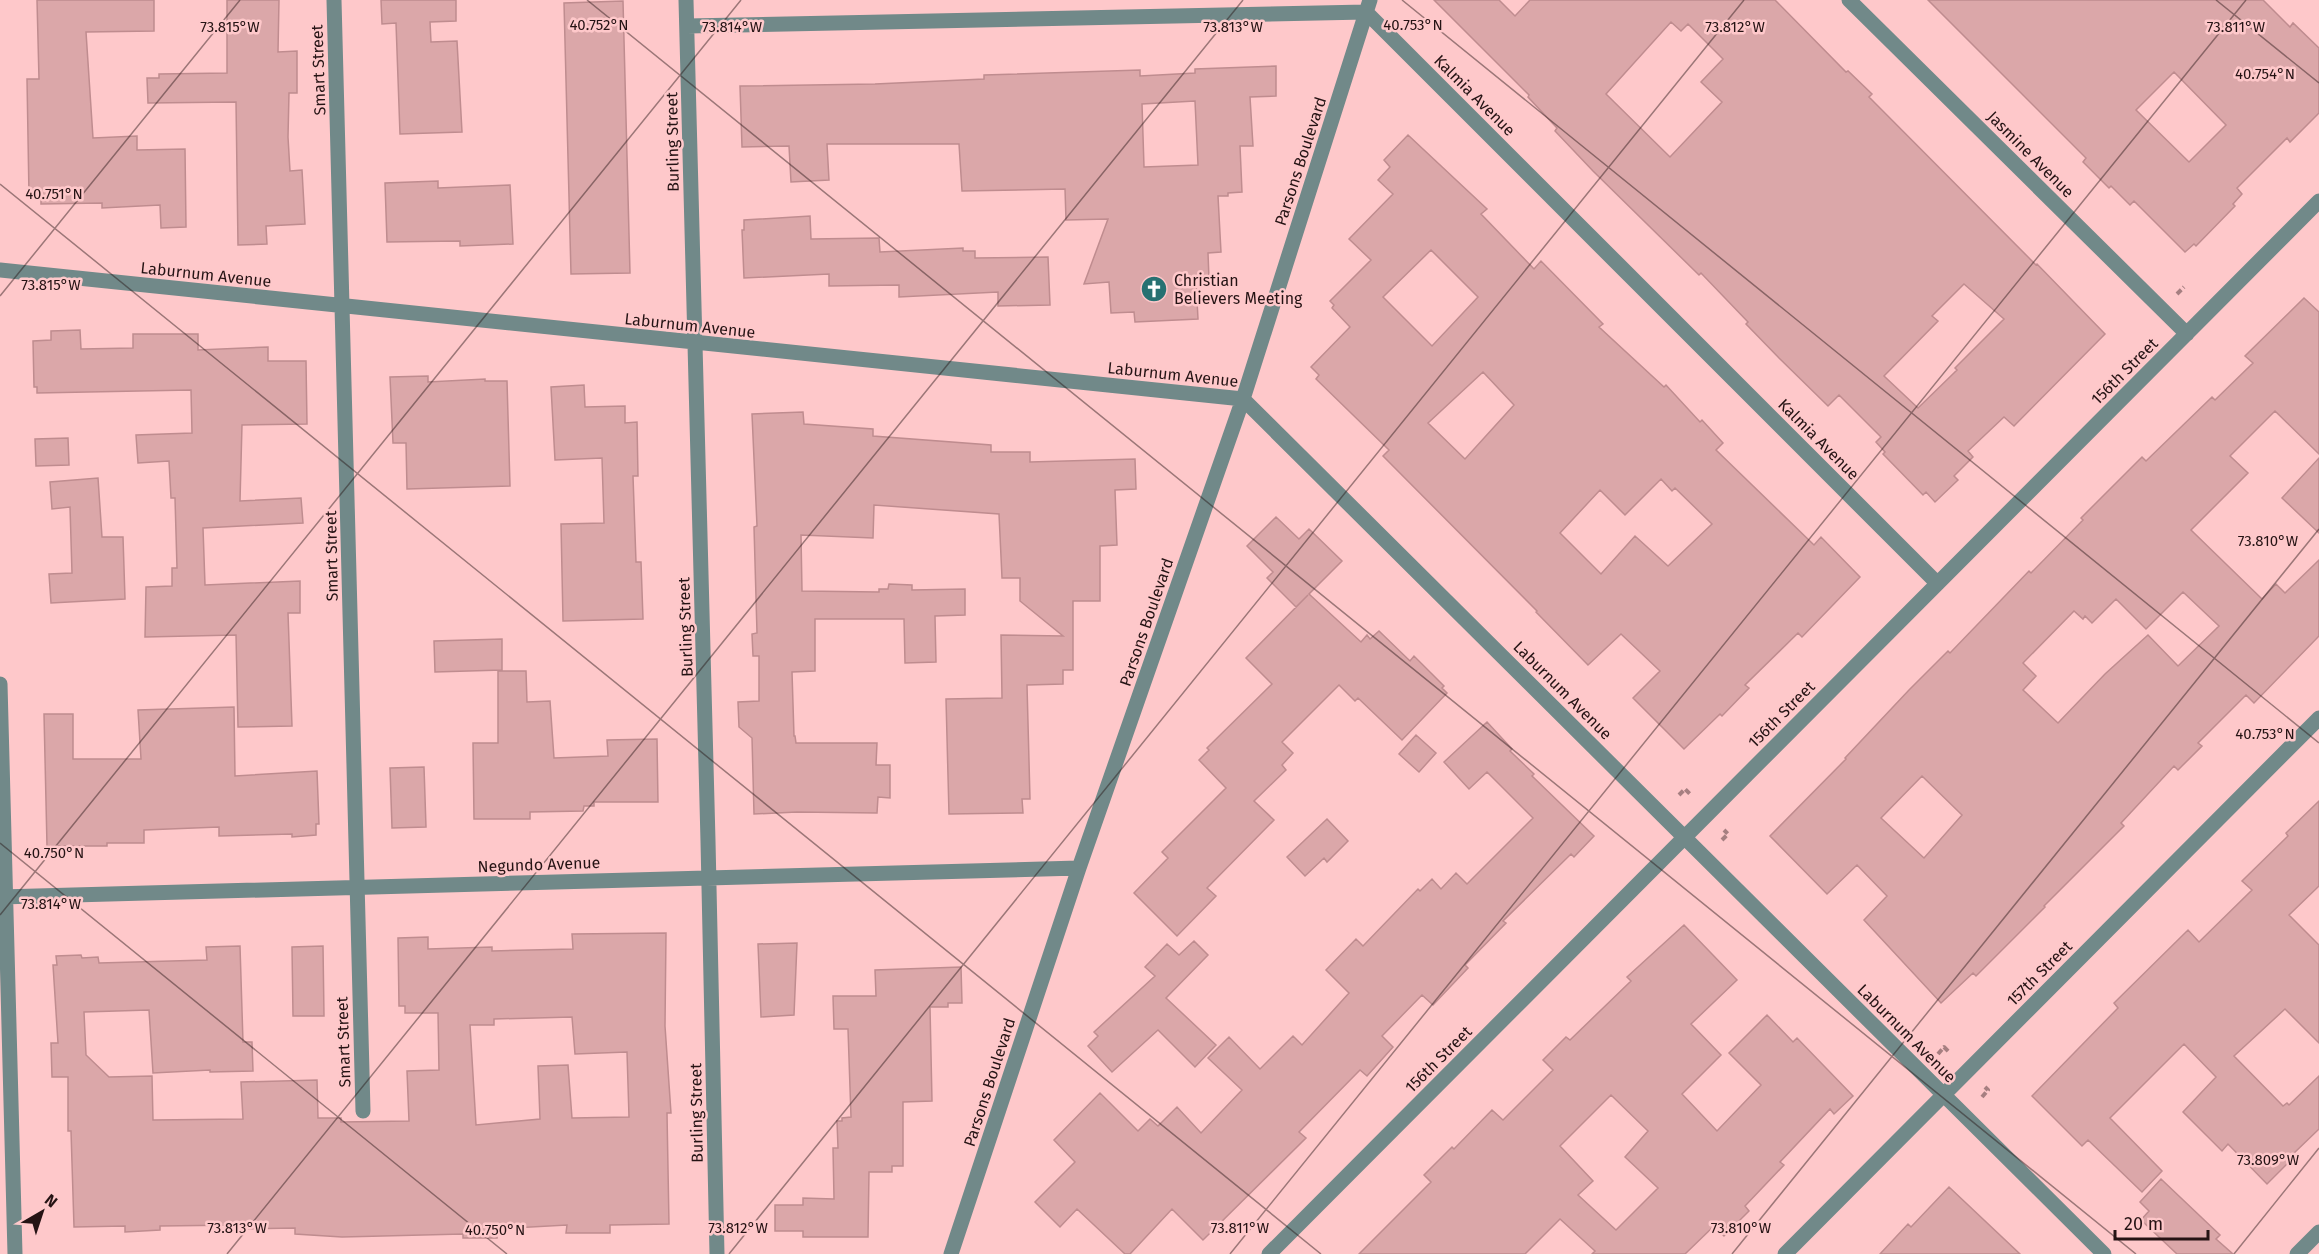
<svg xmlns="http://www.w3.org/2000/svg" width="2319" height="1254" viewBox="0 0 2319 1254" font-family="'Fira Sans',sans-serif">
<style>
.building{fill:#dba7a9;stroke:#bf8c8f;stroke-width:1.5;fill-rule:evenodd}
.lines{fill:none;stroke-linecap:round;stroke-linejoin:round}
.path{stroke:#a67f81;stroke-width:4;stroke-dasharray:6 3;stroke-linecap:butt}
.street{stroke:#718989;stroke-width:15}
.ticks{fill:none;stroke:#251314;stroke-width:1.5;stroke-opacity:0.45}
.labels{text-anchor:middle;stroke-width:5;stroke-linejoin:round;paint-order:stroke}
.street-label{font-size:16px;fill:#251314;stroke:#fec8ca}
.poi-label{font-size:16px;fill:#251314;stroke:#fec8ca;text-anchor:start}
.ticks-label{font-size:15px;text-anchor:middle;fill:#251314;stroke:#fec8ca;stroke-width:5;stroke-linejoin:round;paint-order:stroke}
</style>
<rect width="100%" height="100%" fill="#fec8ca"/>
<path class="building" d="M37 0H154V31L86 32 93 138 137 136V150L185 149 186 227 161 228 160 205 102 208V203L41 204V195H29L27 79H39Z
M227 0H279L278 52 297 51V93H289L288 137 290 171 302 170 305 224 266 226 267 244 238 245 236 102 148 103 147 78H159V74L227 73Z
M381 0H456V21L430 22 431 42 457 41 462 132 400 134 396 23 382 24Z
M1434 0H1499L1515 16 1530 0H1775L1846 72 1848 71 1872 94 1869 97 2036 265 2037 264 2105 334 2014 426 2004 417 1968 451 1973 457 1954 476 1958 480 1935 502 1926 492 1923 495 1883 454 1885 452 1876 442 1881 437 1839 395 1828 406 1779 358 1746 324 1748 322 1701 273 1699 275 1593 171 1555 131 1557 128 1528 97 1529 95ZM1671 22 1681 31 1688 24 1723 59 1701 82 1722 102 1670 157 1606 94ZM1964 284 2004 319 1955 368 1957 370 1918 408 1884 376 1938 321 1932 316Z
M1928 0H2263L2290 27 2293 23 2319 48V113L2290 142 2287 138 2237 188 2242 194 2233 204 2235 206 2196 246 2194 244 2185 252 2134 201 2130 205 2111 186 2109 188 2083 162 2086 158ZM2174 72 2226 125 2189 162 2136 110Z
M623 1 630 273 571 274 564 3Z
M1276 66V96L1250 97 1253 146H1240L1242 192 1228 193V196H1218L1221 252 1208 253 1209 279 1196 280 1198 319 1135 322 1134 312 1111 313 1109 282 1084 284 1108 219 1066 220 1065 189 962 191 959 144H827L829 180 791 182 789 146 742 147 740 86 875 84 984 79V75L1140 70V76L1195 73V69ZM1195 101 1198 165 1144 167 1142 104Z
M1408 135 1487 209 1481 214 1534 269 1541 261 1603 324 1599 327 1664 387 1666 385 1700 422 1702 420 1723 443 1716 450 1814 545 1821 537 1860 577 1802 637 1798 633 1745 685 1749 688 1722 716 1720 714 1684 749 1633 698 1660 671 1621 634 1588 665 1536 612 1537 611 1383 456 1389 450 1316 379 1319 375 1311 367 1350 327 1332 308 1334 305 1330 301 1371 260 1349 239 1393 194 1378 180 1390 167 1384 160ZM1431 250 1478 297 1432 346 1383 297ZM1483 372 1514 405 1465 459 1428 423ZM1661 479 1672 491 1675 488 1712 524 1668 566 1635 536 1601 574 1560 533 1600 490 1625 515Z
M438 181V188L510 185 513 244 460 246V241L387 242 385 183Z
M810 216 811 239 879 238 880 252 963 248V251H975V258L1048 257 1050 305 998 306V292L899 297V285L829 286V274L744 278 742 230H744V220Z
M2304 298 2319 312V454L2275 411 2230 456 2248 473 2191 530 2262 599 2276 584 2285 593 2319 560V636L2254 703 2246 695 2198 743 2202 746 2178 770 2174 766 2121 823 2124 826 2044 906 2045 907 1976 976 1973 973 1941 1003 1864 920 1887 896 1857 865 1827 894 1770 836 1846 759 1845 758 1909 690 1948 651 1950 653 2029 571 2031 573 2083 520 2081 518 2142 457 2146 461 2212 397 2215 400 2253 363 2245 356ZM2183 592 2219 626 2178 666 2148 635 2105 674 2058 723 2023 690 2036 676 2023 663 2074 611 2083 619 2085 616 2092 623 2116 599 2146 629ZM1922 776 1962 815 1924 858 1881 818Z
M80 330 81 349 133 348V334H198V350L268 347V361H306L307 424 242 425 240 501 301 498 303 523 203 528 205 585 300 581V613H288L292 726 238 727 236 635 145 637 146 587 172 586V568H177L175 498H171L169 461 138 463 136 435 192 433 191 390 37 393V387H34L33 341 51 340V331Z
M428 376V382L485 379V381H507L510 486 407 489 406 443H393L390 377Z
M584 385 585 407 625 406V423L637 422 638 476H633L636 562H641L643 619 563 621 561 524 604 523 602 458 555 460 551 387Z
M803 412 804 424 873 429V436L991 445V452H1030V462L1135 459 1136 489 1115 490 1117 545 1100 546V601H1073V670H1063V684L1027 685 1030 799H1022L1023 813 949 814 946 699 1002 698 1001 635 1063 636 1020 601V578H1002L999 514 874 505 873 538 801 535 802 591 879 592V589H888L889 584 912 585V590L965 589V615L935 616 936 662 905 663 904 619H815V671L792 672 794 736H795L796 743H877L876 765H890V798L878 797 877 813 797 812 754 814 752 738 739 727 738 702 759 701V656H753L752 634 757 633 754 527 757 526 752 414Z
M68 438 69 465 36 466 35 439Z
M2319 458V533L2282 498Z
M98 478 102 537H123L125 599 51 603 49 574 72 573 70 507 52 509 50 482Z
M1276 517 1299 539 1309 529 1342 561 1309 594 1361 642 1367 635 1370 639 1379 631 1410 661 1414 656 1444 686 1442 688 1447 693 1402 740 1358 698 1355 701 1339 685 1282 742 1293 753 1282 765 1286 770 1254 801 1274 820 1207 888 1216 896 1177 936 1134 893 1168 858 1162 852 1226 788 1199 760 1209 750 1207 748 1272 684 1246 658 1308 595 1296 607 1267 578 1273 572 1247 546Z
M502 639V670L435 672 434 641Z
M498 671H526L527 702 550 701 554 758 608 756 607 740 657 739 658 802H594V806H584L583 811 530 812V819H474L473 743H498Z
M234 707 235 776 317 771 319 824H316V835L292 837V834L219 836V827L144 830V843H107V846H47L44 714H73V759H141L138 710Z
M1487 722 1512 749 1510 751 1534 774 1532 776 1594 836 1574 857 1571 854 1503 921 1506 923 1465 965 1468 968 1433 1005 1422 995 1382 1036 1393 1047 1367 1076 1360 1070 1299 1132 1306 1138 1203 1240 1172 1209 1130 1254H1125L1077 1209 1060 1227 1035 1202 1075 1162 1054 1140 1100 1093 1138 1131 1150 1119 1158 1126 1177 1107 1201 1133 1242 1090 1208 1058 1229 1037 1260 1069 1293 1036 1302 1045 1349 993 1326 970 1356 939 1363 946 1418 889 1420 891 1432 879 1441 889 1456 873 1467 884 1533 818 1487 772 1469 789 1444 762Z
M1416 735 1436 753 1419 772 1399 754Z
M424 767 426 827 392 828 390 768Z
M2319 801V886L2289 915 2319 945V1043L2285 1009 2234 1056 2283 1106 2287 1103 2289 1105 2319 1076V1129L2292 1155 2294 1157 2267 1184 2228 1144 2222 1151 2183 1112 2216 1077 2184 1044 2110 1118 2162 1171 2142 1192 2088 1140 2082 1146 2032 1096 2118 1008 2114 1003 2188 930 2199 942 2252 890 2242 881 2288 836 2286 833Z
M1327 819 1348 841 1327 862 1324 858 1305 876 1287 857Z
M1684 925 1737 980 1691 1024 1721 1055 1682 1094 1717 1131 1761 1085 1729 1053 1767 1015 1793 1042 1797 1038 1853 1096 1834 1114 1830 1109 1780 1162 1784 1165 1745 1206 1749 1211 1724 1236 1714 1226 1685 1254H1592L1595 1251 1560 1219 1525 1254H1359L1431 1182 1424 1175 1452 1147 1454 1149 1492 1110 1503 1120 1553 1070 1543 1060 1566 1037 1570 1040 1631 981 1627 977ZM1611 1095 1648 1131 1625 1157 1658 1188 1616 1230 1578 1195 1593 1181 1560 1146Z
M666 933 665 1026 671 1113H667L669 1224 610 1225V1233H566L567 1225 497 1229V1238H463V1234L342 1237 295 1234V1228L239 1229V1225L160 1226V1230L125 1232V1226L74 1227 71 1131H68V1077H52L51 1043H58L53 965H57L56 956 81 955 82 958 98 957 99 963 207 960 206 947 240 946 243 1042H252L253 1071 210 1072V1070L153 1073 149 1010 84 1012 86 1055 109 1077 152 1076 153 1120 243 1119 241 1082 317 1080 318 1118H341V1122L409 1121 407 1071 439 1070 438 1013H405V1006H399L398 938 428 937V949L492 947V951L573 949 572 934ZM572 1017 575 1054 627 1052 629 1117 572 1118 568 1065 538 1066 540 1119 476 1125 470 1025H494V1019Z
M1194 941 1208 955 1166 998 1216 1045 1195 1067 1158 1030 1112 1072 1088 1046 1098 1036 1094 1032 1155 976 1145 967 1167 944 1179 955Z
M797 943 794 1015 761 1017 758 944Z
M323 946 324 1016H293L292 947Z
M961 967 962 1003H948V1007H930L932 1101 903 1102V1166H892V1172H869L868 1237H803V1231H775V1205H803V1198L834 1199 833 1148H838L837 1121H842V1118L851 1117 848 1029H834L833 996H876L875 970Z
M2161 1179 2220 1235 2216 1239 2233 1254H2177L2141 1220 2149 1211 2140 1202Z
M1949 1187 2020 1254H1880L1908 1224 1911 1227Z"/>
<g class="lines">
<path class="path" d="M2177 294 2184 287
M1679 795 1685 789 1690 794
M1722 840 1728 834 1724 830
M1938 1054 1944 1047 1950 1053
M1982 1097 1988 1090 1985 1087"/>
<path class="street" d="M334 0 363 1111
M686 0 708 841 717 1254
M1849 0 2187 334
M687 26 1366 12 1937 583
M0 270 1243 399 2104 1254
M0 684 15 1254
M0 897 1079 868
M951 1254 1079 868 1243 399 1370 0
M1269 1254 2319 201
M1785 1254 2319 718
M2297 1254 2319 1232"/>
</g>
<path class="ticks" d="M587 0 2136 1254M1402 0 2319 743M2216 0 2319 83M0 184 1321 1254M0 296 240 0M0 843 507 1254M0 915 741 0M227 1254 1243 0M729 1254 1744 0M1230 1254 2246 0M1732 1254 2319 529M2234 1254 2319 1148"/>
<defs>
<symbol id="church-disc" viewBox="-11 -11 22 22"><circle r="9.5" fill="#277172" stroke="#fec8ca"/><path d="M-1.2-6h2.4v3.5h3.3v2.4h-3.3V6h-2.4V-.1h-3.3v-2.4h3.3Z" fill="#fff"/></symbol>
</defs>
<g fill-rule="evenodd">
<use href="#church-disc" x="1139" y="274" width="30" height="30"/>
</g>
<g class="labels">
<g class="street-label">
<text transform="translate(318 70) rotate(-92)" y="6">Smart Street</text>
<text transform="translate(1475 95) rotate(45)" y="6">Kalmia Avenue</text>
<text transform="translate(672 142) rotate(-91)" y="6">Burling Street</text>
<text transform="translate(2031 154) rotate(45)" y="6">Jasmine Avenue</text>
<text transform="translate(1300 161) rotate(-72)" y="6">Parsons Boulevard</text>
<text transform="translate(206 274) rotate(6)" y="6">Laburnum Avenue</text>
<text transform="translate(690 325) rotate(6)" y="6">Laburnum Avenue</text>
<text transform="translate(2124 371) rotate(-45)" y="6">156th Street</text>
<text transform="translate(1173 374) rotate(6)" y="6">Laburnum Avenue</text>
<text transform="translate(1819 439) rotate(45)" y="6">Kalmia Avenue</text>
<text transform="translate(331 556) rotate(-91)" y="6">Smart Street</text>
<text transform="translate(1146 622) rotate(-71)" y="6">Parsons Boulevard</text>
<text transform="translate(685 627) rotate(-92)" y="6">Burling Street</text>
<text transform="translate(1563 690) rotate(45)" y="6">Laburnum Avenue</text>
<text transform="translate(1781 714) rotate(-45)" y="6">156th Street</text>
<text transform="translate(539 864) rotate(-2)" y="6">Negundo Avenue</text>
<text transform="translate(2039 973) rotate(-45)" y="6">157th Street</text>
<text transform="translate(1907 1033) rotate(45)" y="6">Laburnum Avenue</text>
<text transform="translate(343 1042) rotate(-92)" y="6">Smart Street</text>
<text transform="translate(1438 1059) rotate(-45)" y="6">156th Street</text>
<text transform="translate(989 1082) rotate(-72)" y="6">Parsons Boulevard</text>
<text transform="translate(696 1113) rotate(-91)" y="6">Burling Street</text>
</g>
<g class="poi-label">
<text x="1174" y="286">Christian<tspan x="1174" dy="18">Believers Meeting</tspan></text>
</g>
</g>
<g class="ticks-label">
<text x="599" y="30">40.752°N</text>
<text x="1413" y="30">40.753°N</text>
<text x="230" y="32">73.815°W</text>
<text x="732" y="32">73.814°W</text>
<text x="1233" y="32">73.813°W</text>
<text x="1735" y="32">73.812°W</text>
<text x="2236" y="32">73.811°W</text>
<text x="2265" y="79">40.754°N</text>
<text x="54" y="199">40.751°N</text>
<text x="51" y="290">73.815°W</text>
<text x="2268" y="546">73.810°W</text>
<text x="2265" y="739">40.753°N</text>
<text x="54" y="858">40.750°N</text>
<text x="51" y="909">73.814°W</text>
<text x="2268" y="1165">73.809°W</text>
<text x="237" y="1233">73.813°W</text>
<text x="738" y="1233">73.812°W</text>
<text x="1240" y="1233">73.811°W</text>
<text x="1741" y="1233">73.810°W</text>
<text x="495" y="1235">40.750°N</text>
</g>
<g transform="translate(42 1212) rotate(39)" stroke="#fec8ca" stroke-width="4.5" paint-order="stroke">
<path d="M0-4.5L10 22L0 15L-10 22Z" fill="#251314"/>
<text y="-9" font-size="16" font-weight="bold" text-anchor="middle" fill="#251314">N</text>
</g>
<path d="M2115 1230v9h93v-9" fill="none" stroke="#251314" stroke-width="3"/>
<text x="2124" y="1230" font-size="18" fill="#251314" stroke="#fec8ca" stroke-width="4.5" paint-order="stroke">20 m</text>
</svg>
